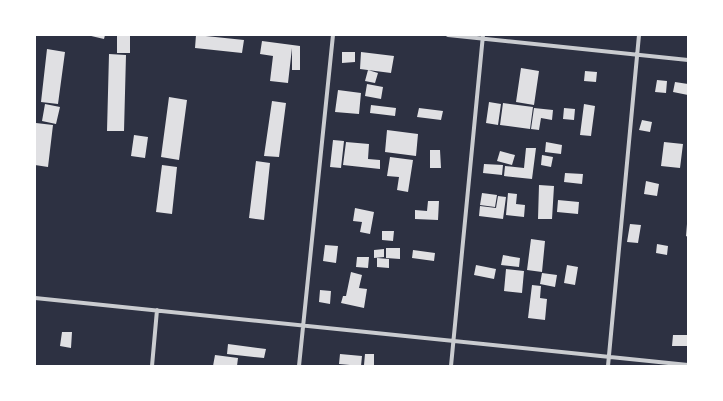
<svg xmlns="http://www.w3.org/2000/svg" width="723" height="401" viewBox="0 0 723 401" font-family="Inter,sans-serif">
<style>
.building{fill:#e0e0e3}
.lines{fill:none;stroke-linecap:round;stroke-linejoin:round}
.minor{stroke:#caccd0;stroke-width:4}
</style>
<rect width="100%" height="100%" fill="#2d3142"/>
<path class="building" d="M87 35H105L104 39Z
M117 35H130V53H117Z
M196 35 244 40 242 53 195 48Z
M262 41 300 46V70H292V48L288 83 270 81 273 56 260 54Z
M47 49 65 52 58 104 41 102Z
M342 52H355V62L342 63Z
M361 52 394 56 391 73 360 69Z
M109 54 126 55 124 131H107Z
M521 68 539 71 534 105 516 102Z
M368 70 378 73 375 83 365 81Z
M585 71 597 72 596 82 584 81Z
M657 80 667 81 666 93 655 92Z
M675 82 688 84V95L673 92Z
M367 84 383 87 381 99 365 96Z
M338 90 361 93 359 114 335 112Z
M169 97 187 100 179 160 161 157Z
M272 101 286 103 279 157 264 156Z
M489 102 501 104 498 125 486 123Z
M503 103 533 107 530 129 500 125Z
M45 104 60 107 56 124 42 121Z
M584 104 595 106 591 136 580 135Z
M371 105 396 108 395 116 370 113Z
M419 108 443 111 441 120 417 117Z
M534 108 553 110 552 120 541 118 539 130 531 129Z
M564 108 575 109 574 120 563 119Z
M642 120 652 122 650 132 639 130Z
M36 123 53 125 48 167 35 165Z
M387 130 418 134 416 156 385 152Z
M134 135 148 137 145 158 131 156Z
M333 140 344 141 341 168 330 167Z
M346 142 369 144 368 159 380 160V169L343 165Z
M546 142 562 145 561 154 545 152Z
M664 142 683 144 680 168 661 166Z
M526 148H536L532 179 504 176 505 166 524 168Z
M430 150H440L441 168H430Z
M500 151 515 155 512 165 497 161Z
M542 155 553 157 551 167 541 165Z
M390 157 413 160 408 192 397 190 399 177 387 176Z
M256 161 270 163 264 220 249 218Z
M484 164 503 165 502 175 483 173Z
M162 165 177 167 172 214 156 212Z
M565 173 583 174 582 184 564 182Z
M646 181 659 184 657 196 644 194Z
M539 185 554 186 552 219H538Z
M482 193 497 195 495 207 480 205Z
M508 193 517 194 516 204 525 205 524 217 506 215Z
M498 196 506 197 503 219 479 216 480 206 496 208Z
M558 200 579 202 578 214 557 212Z
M428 201H439L438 220 415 219V210L427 211Z
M355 208 374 212 370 234 360 232 362 222 353 221Z
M630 224 641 225 638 243 627 242Z
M687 224H688V237L686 236Z
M382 231H394L393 241 382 240Z
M531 239 545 241 542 272 527 270Z
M657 244 668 246 667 255 656 253Z
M325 245 338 246 336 263 323 261Z
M386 248H400V259L386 258Z
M384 249V257L374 258V250Z
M413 250 435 253 434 261 412 258Z
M503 255 520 258 519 267 501 265Z
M357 257H369L368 268 356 267Z
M377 258 389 259V268L377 267Z
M476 265 496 269 494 279 474 275Z
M567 265 578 267 575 285 564 283Z
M506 269 524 271 522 293 504 291Z
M351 272 362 275 359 288 367 289 364 308 341 303 343 296H346Z
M542 273 557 275 555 287 540 284Z
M532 285 541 286 540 298 547 299 545 320 528 318Z
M320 290 331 291 330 304 319 302Z
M62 332H72L71 348 60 346Z
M673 335H688V346H672Z
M228 344 266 349 264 358 227 354Z
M340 354 362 356 361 366 339 364Z
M365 354H374V366L364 365Z
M215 355 238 358 237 366H213Z"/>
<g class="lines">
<path class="minor" d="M448 35 688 60
M35 298 688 365
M152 366 157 310
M299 366 333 35
M451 366 483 35
M608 366 639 35"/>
</g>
<rect width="723" height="401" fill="none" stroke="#ffffff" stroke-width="72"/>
</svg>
